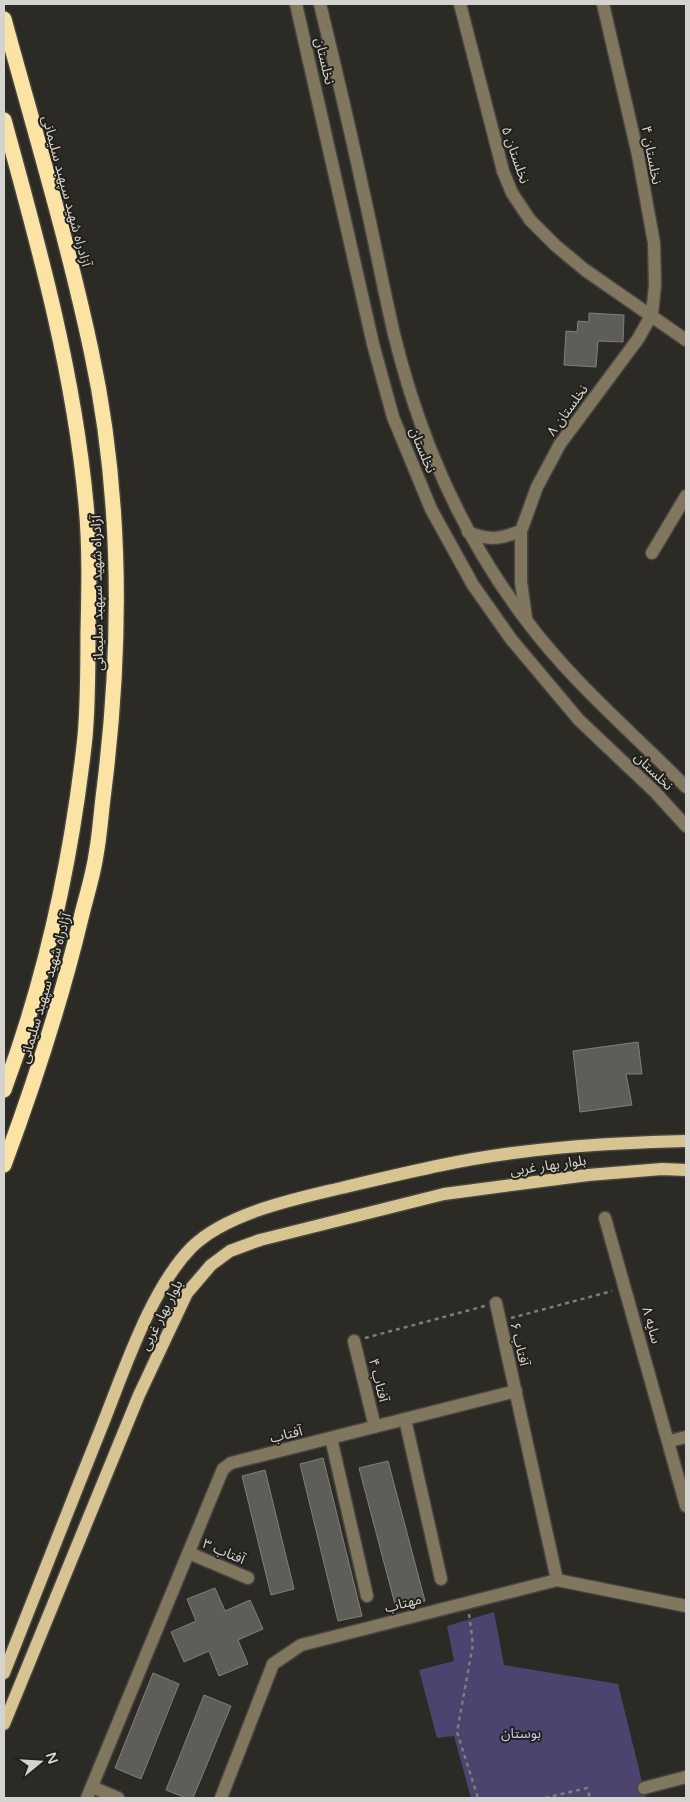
<svg xmlns="http://www.w3.org/2000/svg" width="690" height="1802" viewBox="0 0 690 1802" font-family="'Varela Round','Noto Sans Arabic',sans-serif">
<style>
.green{fill:#4c446e}
.building{fill:#5f5d57;stroke:#817f78}
.lines{fill:none;stroke-linecap:round;stroke-linejoin:round}
.minor-casing{stroke:#474540;stroke-width:15}
.major-casing{stroke:#474540;stroke-width:15}
.highway-casing{stroke:#474540;stroke-width:18}
.path{stroke:#7e7d78;stroke-width:2.5;stroke-dasharray:4 4;stroke-linecap:butt}
.minor{stroke:#80775e;stroke-width:12}
.major{stroke:#d8c490;stroke-width:12}
.highway{stroke:#fbe3a4;stroke-width:15}
.labels{text-anchor:middle;stroke-width:4;stroke-linejoin:round;paint-order:stroke}
.street-label{font-size:14px;fill:#d4d3cf;stroke:#22201b}
.park-label{font-size:14px;fill:#cbc3f4;stroke:#22201b}
</style>
<rect width="100%" height="100%" fill="#2c2a25"/>
<path class="green" d="M494 1612 504 1665 618 1684 646 1798H471L454 1736 437 1738 419 1670 454 1661 447 1626Z"/>
<path class="building" d="M589 313 624 315 623 342 598 341 596 367 564 365 566 331 577 332 578 321 589 322Z
M638 1042 642 1074H626L632 1105 580 1112 573 1051Z
M323 1458 362 1616 338 1621 300 1464Z
M388 1461 425 1601 396 1608 359 1468Z
M265 1470 294 1589 271 1595 242 1476Z
M215 1588 225 1611 250 1600 263 1629 238 1640 248 1664 219 1676 209 1651 184 1662 171 1632 196 1621 187 1599Z
M153 1673 179 1684 141 1779 115 1768Z
M204 1695 231 1706 193 1798H186L166 1790Z"/>
<g class="lines">
<defs>
<path id="minor" d="M296 4 373 344 393 417 431 509 473 585 511 639 579 720 655 792 686 826
M320 4C335 66 350 128 363 190 374 238 383 287 394 334 419 436 462 536 526 620 572 682 632 732 686 787
M460 4 503 171 512 193 530 220 555 245 585 270 686 340
M468 532C489 541 499 539 521 531
M652 553 686 496
M526 618 521 582V531L537 487 560 444 638 339 652 314 655 285 654 243 638 155 603 4
M605 1218 686 1506
M496 1303 557 1580
M354 1341 375 1427
M405 1419 441 1579
M331 1438 367 1596
M670 1441 686 1437
M189 1553 248 1578
M92 1787 118 1798
M644 1788 686 1777
M87 1798 223 1469 231 1463 516 1391
M221 1798 273 1664 301 1645 557 1580 686 1606"/>
<path id="major" d="M4 1673C37 1590 69 1508 102 1426 124 1371 151 1288 192 1247 227 1213 295 1199 341 1188 375 1180 408 1172 442 1165 522 1148 605 1143 686 1141
M4 1724 139 1395 187 1293 211 1265 230 1251 260 1240 444 1194 588 1175 662 1169 686 1170"/>
<path id="highway" d="M4 19C34 129 67 238 91 350 122 493 122 645 104 790 101 812 100 834 96 855 93 876 86 897 81 918 61 1002 34 1084 4 1165
M4 120C39 247 74 373 86 504 90 547 89 590 88 633 88 667 88 703 85 737 72 857 46 977 4 1090"/>
</defs>
<use href="#minor" class="minor-casing"/>
<use href="#major" class="major-casing"/>
<use href="#highway" class="highway-casing"/>
<path class="path" d="M511 1318 612 1291
M365 1338 485 1306
M469 1614 473 1644 457 1732 478 1798
M545 1798 587 1788 590 1798"/>
<use href="#minor" class="minor"/>
<use href="#major" class="major"/>
<use href="#highway" class="highway"/>
</g>
<g class="labels">
<g class="street-label">
<text transform="translate(325 61) rotate(77)" y="5">نخلستان</text>
<text transform="translate(516 155) rotate(71)" y="5">نخلستان ۵</text>
<text transform="translate(652 155) rotate(79)" y="5">نخلستان ۴</text>
<text transform="translate(67 191) rotate(75)" y="5">آزادراه شهید سپهبد سلیمانی</text>
<text transform="translate(567 410) rotate(-54)" y="5">نخلستان ۸</text>
<text transform="translate(423 450) rotate(68)" y="5">نخلستان</text>
<text transform="translate(97 593) rotate(-91)" y="5">آزادراه شهید سپهبد سلیمانی</text>
<text transform="translate(654 771) rotate(44)" y="5">نخلستان</text>
<text transform="translate(45 988) rotate(-74)" y="5">آزادراه شهید سپهبد سلیمانی</text>
<text transform="translate(548 1165) rotate(-8)" y="5">بلوار بهار غربی</text>
<text transform="translate(161 1315) rotate(-63)" y="5">بلوار بهار غربی</text>
<text transform="translate(652 1325) rotate(74)" y="5">سایه ۸</text>
<text transform="translate(520 1344) rotate(77)" y="5">آفتاب ۶</text>
<text transform="translate(379 1380) rotate(76)" y="5">آفتاب ۴</text>
<text transform="translate(286 1434) rotate(-14)" y="5">آفتاب</text>
<text transform="translate(224 1551) rotate(23)" y="5">آفتاب ۳</text>
<text transform="translate(403 1603) rotate(-14)" y="5">مهتاب</text>
</g>
<g class="park-label">
<text x="521" y="1738">بوستان</text>
</g>
</g>
<rect width="690" height="1802" fill="none" stroke="#d4d3cf" stroke-width="10"/>
<g transform="translate(40 1762) rotate(72)" stroke="#22201b" stroke-width="4" paint-order="stroke">
<path d="M0-4L9 19L0 12L-9 19Z" fill="#d4d3cf"/>
<text y="-8" font-size="14" font-weight="bold" text-anchor="middle" fill="#d4d3cf">N</text>
</g>
</svg>
